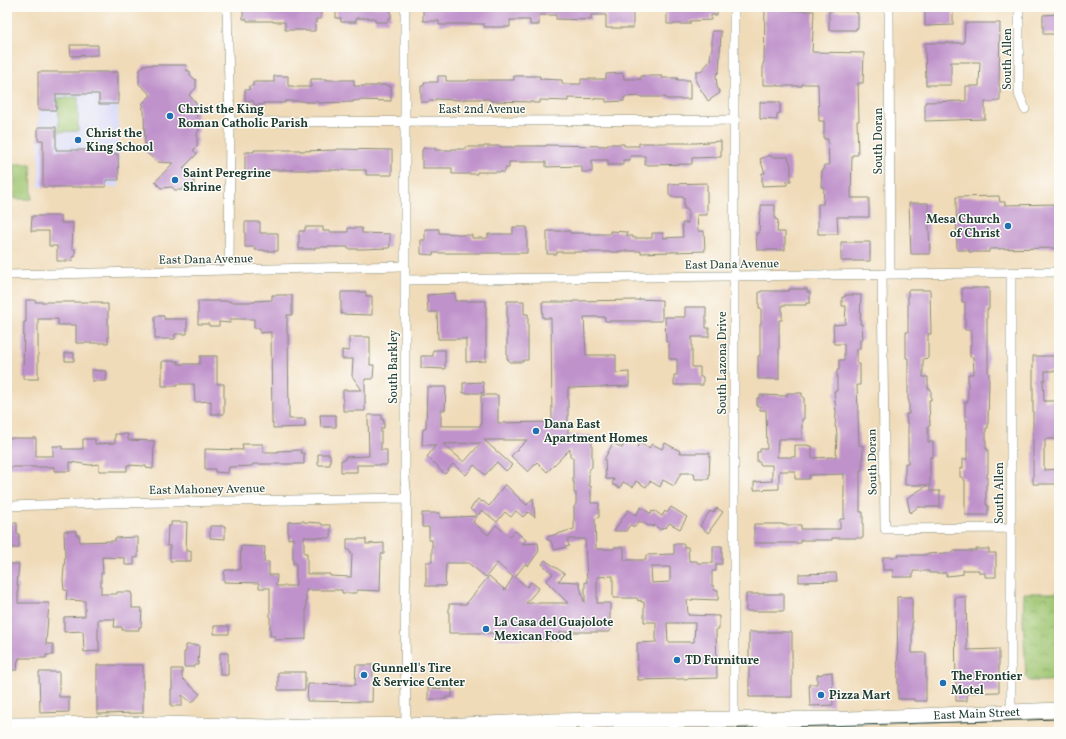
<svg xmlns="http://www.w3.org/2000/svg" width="1066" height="739" viewBox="0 0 1066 739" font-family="Vollkorn,serif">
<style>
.built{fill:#d6d8f8}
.park{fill:url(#park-crowns);stroke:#5e8152}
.pitch{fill:#9ec56f;stroke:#5e8152}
.building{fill:#bf92cb;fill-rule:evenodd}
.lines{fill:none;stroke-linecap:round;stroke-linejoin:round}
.minor-casing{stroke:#888c76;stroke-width:10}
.primary-casing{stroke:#888c76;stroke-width:16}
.minor{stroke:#fff;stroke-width:9}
.primary{stroke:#fff;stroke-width:15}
.tram{stroke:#1f3d34;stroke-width:1}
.poi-dot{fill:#1f6fb2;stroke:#fdfcf7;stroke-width:1.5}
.labels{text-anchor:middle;stroke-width:3;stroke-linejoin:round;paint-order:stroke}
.street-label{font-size:12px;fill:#1f3d34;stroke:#fdfcf7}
.poi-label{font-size:12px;font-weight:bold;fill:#1f3d34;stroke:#fdfcf7;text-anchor:start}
</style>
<defs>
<pattern id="park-crowns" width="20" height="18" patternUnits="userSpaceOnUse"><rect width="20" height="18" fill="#9ec56f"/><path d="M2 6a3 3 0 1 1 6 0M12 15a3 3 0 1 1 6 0" fill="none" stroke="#80a15c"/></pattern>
</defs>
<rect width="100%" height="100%" fill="#fdfcf7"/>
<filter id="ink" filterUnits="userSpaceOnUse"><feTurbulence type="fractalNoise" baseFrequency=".025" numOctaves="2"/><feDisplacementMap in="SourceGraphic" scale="8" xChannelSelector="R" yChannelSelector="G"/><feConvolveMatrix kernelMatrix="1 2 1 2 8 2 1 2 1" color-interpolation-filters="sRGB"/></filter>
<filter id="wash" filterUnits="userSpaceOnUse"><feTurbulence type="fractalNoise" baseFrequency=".012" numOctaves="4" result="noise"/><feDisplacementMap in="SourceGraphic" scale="16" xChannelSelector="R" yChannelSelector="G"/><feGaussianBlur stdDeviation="0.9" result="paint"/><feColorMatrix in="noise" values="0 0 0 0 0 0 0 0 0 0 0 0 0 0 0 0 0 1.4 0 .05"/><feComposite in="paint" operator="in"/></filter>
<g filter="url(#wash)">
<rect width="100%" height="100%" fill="#f0dbb9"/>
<path class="built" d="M38 72H118L119 187H39Z"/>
<path class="park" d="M1024 593H1059V680L1046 681H1029L1026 676 1023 620Z"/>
<path class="pitch" d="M78 97V131L59 132 58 98Z
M15 164H31L32 199H15Z"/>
<g id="blocks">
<path class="building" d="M243 7H321V19H316V23H315V31H305V30H285V22H273V21H247V19H243Z
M336 7H391V18H388V22H375V18H356V22H341V18H336Z
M423 7H633V28H606V15H591V20L556 19V15H539V25H530V20H510V27H484V24H447V25H439V21H423Z
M667 7H717V15H711V20L690 21V24H667Z
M953 7V25L925 26V8Z
M765 8H778V10L814 11 812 52 864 53 863 83H858L859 121H857L858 155H852L851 198H869V217H837L838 234H818V204H823L824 187H821L822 170H824V165H829L828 139H824V121H819L818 84H802V86H777V85H763V63H764Z
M829 11H856V13H858V28H856V30H829Z
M1059 14V34H1043V15Z
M965 23H1000L999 86H1000V101H994V102H985V119L925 121V102L966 101V86H979L980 62H951V85H926L925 43H964Z
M712 31H721L719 72 716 75 717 87 720 93 708 101 696 82V71H701L710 61 711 51H712Z
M70 45H98V55L71 56Z
M144 65H186L187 71H190V75L196 80V88L189 95 196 103 197 118 193 121 198 127 199 131 197 133V147L193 150 197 154 183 168 194 178V184L191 187H184L183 190H175L172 187 161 188 155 182 173 163 157 162 145 151 144 110 142 108 144 106 142 104 151 95 139 84V71Z
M38 72H118V104H99V94H56V110H38Z
M623 73 624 79H641V76H662V78H678L677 80H690V99H666V97H641V96L624 97V101L606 102V99L568 98V101L540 100V103H533V102L490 101V99H464V100L435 99V101H429V102H421V86H424V82H438V76H446V81H468V80H514V76H540V79L562 80V84H581V79H606V74Z
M274 76H288V86H293V87H311V79H327V80H354V86H377V85H387V86H391V101L360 100 353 101V102L318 103V102H304V101H285V103H263V105H255L253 101H245V90H249V86H253V82H274Z
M760 102H780V113L777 114V120L760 119Z
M38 127H56V150H105L106 154H118L119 180H106V187H43V140H38Z
M721 141V157L692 158V164L645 165V156H630V160H623V165H608V160H592V172H582V166L546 167V162H509V168H505V172H477V174H452V168H422V150H423V148H435V150H452V149H465V147H484V146H500V147H515V146H546V145L608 146V144H624V146H639V143H696Z
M337 149 392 150V175H366V170H267V172H245V152H254V150H300V151L337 150Z
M770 155 771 157H788L791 165V181H787V185L762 186V173H765L760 159Z
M707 183V215H697L698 231H704L705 251 641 253V251H619V252H557V254H547V231H570V233H590V234H610V231L627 232V236H633V238H652V233H663V238L683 237 682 223H688V209H684V197H672L669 195V184Z
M999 196 1000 202H1005V205L1059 204V248L989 249V252H969V250H957L956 197Z
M909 203H928L930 254H911Z
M761 205H775V219L778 220 777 232H785V250H757L756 233H759L760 212H761Z
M32 216H61V223H73L72 249H75V257H72V261H57V246H49V231H31Z
M245 222H260V233H278V251H264V250H255V247H245Z
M305 227H323V231H330V232H348V228H362V233L390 234V247H389V248L362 249H348V247H315V249H299V231H305Z
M513 227H527V253H433V255L421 254V240H425V229H439V233L459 234V235H472V238H488V234H513Z
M841 242H870V261H841Z
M962 288H989V309H987V345H988V373H989L988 428H986V449H988V474H987V485H986V505H988V515H965V480H963V477H960V468H963V459H967V420H965V402H968V374H973V372H974L973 357H970V345H971V330H965V302H962Z
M789 289H807V292H810V303H806V305H782V320H779V379H758V356H760V324H761V308H759V292H761V291H789Z
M908 290H930L931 334H928V358L923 359V377H928V389H931V400H929L930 426H928V442H933V457H930V491H940V507H918L910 513 907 498 928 485H905V463H908V423L907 424 906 414H909V400H908V358H906V332H908Z
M341 292H366V296H372V315L341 314Z
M455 293V301H486V361L466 362V339H438L437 312H428L427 295Z
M272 295H292V315H287V334H288L289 419H305V427L273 428V423H272L271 332 260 333V328H254V319H230V323L219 322V326H209V324H198V301H230V302H255V301L272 300Z
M845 295H861L860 324H862L863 340H860V349H857V364H860V385H857L859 445 863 446 862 470H860V512H863V538H832V540H801V543H754V524H783V525H801V529H840V519H844V474L809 475V479H795V471H779V489L754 490V482L772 481V465H760V462H757V452H760V449H767L766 410H760V406H757V398H760V395L787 396V393H802V397H804V419H802V439H778L777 457H795V445H808V446H812V458L836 457 837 435 836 427H835L836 412 834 391H837V370H839V360H844V344H834L833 325 845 324 846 306H842V297H845Z
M639 299 662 300V321H605V317H584L586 355H616V373L629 372V386L568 388V435H592V467L589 470V486H591V503H599V517L595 519 596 549H614V547H624V560H646V555L674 554V544H684V547H688L689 561H697V563H713V546H722V564H716V571H712V586H714V590H718V600L692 599 693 600H687L688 615 719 616V629H716L717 678 638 680 637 643 656 642V622H644V602H641V600L638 601 637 598H613V576L597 577V603H610V632H560V639H499L498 633H449V604H466L489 576 505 590 513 577 497 563 486 577 468 563H446L445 586H426V562H432V540H429V527H422V513H440V518L477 516 473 522 488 535 496 525 510 537 515 531 526 540 522 544 538 543 539 551 528 566 525 564 515 577 527 587 531 582 539 588 526 603H568L546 581 553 574 542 564 545 560 565 574 558 581 579 582 584 602H585V582H587L585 539H567L569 546 555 550 550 540H547V537L574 529V507L576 504V493H574V482H573V457H570V449L547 472 537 462 528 472 511 456 527 440H484L512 465 506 471 497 462 485 475 474 465 466 475 453 464 445 474 438 468 439 467 427 457 436 445H422L423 429H426L427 387H446L445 410H441V426H481V395H498V423L552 422 551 318H543L542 302H573V301L639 300ZM481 443 464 462 443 444ZM651 567H670V582L652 583ZM667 623H695L694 642H668Z
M26 300H35V302H101V304H108V343H76V325H58V319H38V379H23L24 322H26Z
M507 301H524V314H528V360H523V362H509V360L507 359Z
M685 307H706V328H709V337H692V367H700V377H703V385H674V375H677V359H669V342H666L665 317H685Z
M155 316H164V319H187V334H175V339H155Z
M349 337H370V365H374L373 379H365V411H343V390H362L352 376 353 359H342V350L349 351Z
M433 350H445V369L421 368V356H433Z
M65 353H74V361H65Z
M200 356H217V384H224V414H211V401L195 402 194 384H177V386H162V361H178V364H200Z
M1033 356H1059V371H1045V380H1043L1044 401H1059V439H1045V449H1044V470L1059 469V484H1033Z
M92 370 107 371 106 381H92Z
M483 382 484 393H463V383Z
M320 415H336V427H321Z
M368 415H382V420H384V428H381V450H387V465H357V472H341V460H345V457L369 456Z
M115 434H128V440L154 441 153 469 146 468V466L127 465V471H99V464L90 465 70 462V471H54V467H7V438H36V456H53V446H62V449H83V439H95V444L115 443Z
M625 441 637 448 639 443 649 448 652 444 662 449 665 443 680 451 679 453H710L709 479H695L694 473H681L674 486 663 480 660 487 650 481 646 487 636 481 633 487 623 482 620 488 612 484 614 479H606L605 458 613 443 622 448Z
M242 444H263V452H278V451L301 450V453H304V464H253L252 466 229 467 228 473 215 472V469H205V449L243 450Z
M318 454H330V465H318Z
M505 484 516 495 527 505 533 498 535 517 528 512 523 517 516 511 511 517 505 512 497 522 482 510 478 515 470 509 478 499 482 502 483 501 489 506 490 505Z
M641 507 651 514 652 511 654 512 655 511 662 516 665 511 667 513 671 507 687 517 680 529 669 523 666 528 663 527 661 530 654 525 653 527 651 525 649 526 639 521 635 527 630 525 626 531H614L628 510 636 515Z
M717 508 723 512 708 533 700 526 710 511 713 513Z
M304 521V522L321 523 322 525H331V538L304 537V553H307V574H330V576L351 577 352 553H350V550H347V539H366V544L384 543V554H381L380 591 357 590V593H342V590H306V639L275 640V636H270V588H259V583L224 582V573L225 572V570H240L241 546 265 547 264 562H269V575H277L276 586H296V563H293V538L288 539V522Z
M171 522H187L186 551H191V561H170V546H167L168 526H171Z
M7 523H17V534H19V548H7Z
M210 526H225V539L210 538Z
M64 531H76V535H79L80 542 115 541V538L138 537V558L134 557V565H125V558L102 557 103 573H101V594H117V592H131V594H132V608H142L141 627H139V630H122V627H114L115 619H98V641H99V651L84 652 83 631 64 632V617L85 616V601L66 600 67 590H64L63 580 65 556Z
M976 549H989V553H996V577H985V573H979V570H963V574L957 575 946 576V573H929V571H913V577H893V570H883V557H898V555H926V554L946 553H953V551H976Z
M7 564H19L17 585H18V603H49L46 644H53V655H46V658H19V660H18L17 670H7Z
M836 573 837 581 799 582V574Z
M746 594H784V611H746Z
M897 597H912V653H926V701H914V699H898Z
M955 597H966L967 650 999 649V692L967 693V701H956Z
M214 626H229V634H214Z
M749 632H792V697H749Z
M186 645H199L198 665H194V667H184V652H186Z
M220 653H228V675H220Z
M97 665H143V713L97 714Z
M356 665H373L372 702 307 701 308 684 355 685Z
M172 669H182V678L200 694 192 703 182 695V706H171V689H172Z
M39 672H59V697H69V712L40 713Z
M278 672H305V690H278Z
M832 672 833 705 810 706 809 684H817V675L823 674V673Z
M428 688 452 689V697H446V699H428Z"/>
</g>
</g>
<g filter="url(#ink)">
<use href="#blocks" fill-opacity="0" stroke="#888c76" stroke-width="1"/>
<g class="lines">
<defs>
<path id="minor" d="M227 7 230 122 229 270
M405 7V479L407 498 405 610 406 726
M889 7 890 274
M1019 7V94L1025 109
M230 122 735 120
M882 274 885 529 1011 528
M7 275 405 266
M405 280 1059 272
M7 506 108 503 407 498
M1011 713V272
M734 719V7
M589 732V720"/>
<g id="primary">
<path id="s1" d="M7 725 163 724 271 727 305 726 462 725 552 721 608 720 850 719 1059 710"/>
</g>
</defs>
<use href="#minor" class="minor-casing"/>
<use href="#primary" class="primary-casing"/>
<use href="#minor" class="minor"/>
<use href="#primary" class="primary"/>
<path class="tram" d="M406 732 723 729 993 721 1059 719
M1018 732 1059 729"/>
</g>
</g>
<g class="poi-dot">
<circle cx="170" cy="116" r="4"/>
<circle cx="78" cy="140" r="4"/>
<circle cx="175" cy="180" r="4"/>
<circle cx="1008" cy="226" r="4"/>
<circle cx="536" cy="431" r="4"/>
<circle cx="486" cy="629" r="4"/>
<circle cx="677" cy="660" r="4"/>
<circle cx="364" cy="675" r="4"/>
<circle cx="943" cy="683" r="4"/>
<circle cx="821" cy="695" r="4"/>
</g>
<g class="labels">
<g class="street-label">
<text transform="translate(1007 59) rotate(-90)" y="4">South Allen</text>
<text x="482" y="113">East 2nd Avenue</text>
<text transform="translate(878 141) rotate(-90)" y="4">South Doran</text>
<text transform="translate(206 259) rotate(-1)" y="4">East Dana Avenue</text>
<text transform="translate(732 264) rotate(-1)" y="4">East Dana Avenue</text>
<text transform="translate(722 363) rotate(-90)" y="4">South Lazona Drive</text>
<text transform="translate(393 367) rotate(-90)" y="4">South Barkley</text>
<text transform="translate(872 462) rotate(-91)" y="4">South Doran</text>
<text transform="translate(207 489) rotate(-1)" y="4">East Mahoney Avenue</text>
<text transform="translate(999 493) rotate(-90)" y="4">South Allen</text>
<text dy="4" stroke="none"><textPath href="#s1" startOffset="970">East Main Street</textPath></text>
</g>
<g class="poi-label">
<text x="178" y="113">Christ the King<tspan x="178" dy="14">Roman Catholic Parish</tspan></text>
<text x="86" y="137">Christ the<tspan x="86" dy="14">King School</tspan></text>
<text x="183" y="177">Saint Peregrine<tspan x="183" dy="14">Shrine</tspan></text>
<text x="1000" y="223" text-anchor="end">Mesa Church<tspan x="1000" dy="14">of Christ</tspan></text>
<text x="544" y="428">Dana East<tspan x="544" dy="14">Apartment Homes</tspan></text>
<text x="494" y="626">La Casa del Guajolote<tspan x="494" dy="14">Mexican Food</tspan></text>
<text x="685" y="664">TD Furniture</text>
<text x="372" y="672">Gunnell's Tire<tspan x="372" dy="14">&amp; Service Center</tspan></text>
<text x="951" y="680">The Frontier<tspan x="951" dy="14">Motel</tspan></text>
<text x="829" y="699">Pizza Mart</text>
</g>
</g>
<rect width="1066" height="739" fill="none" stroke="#fdfcf7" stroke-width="24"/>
</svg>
